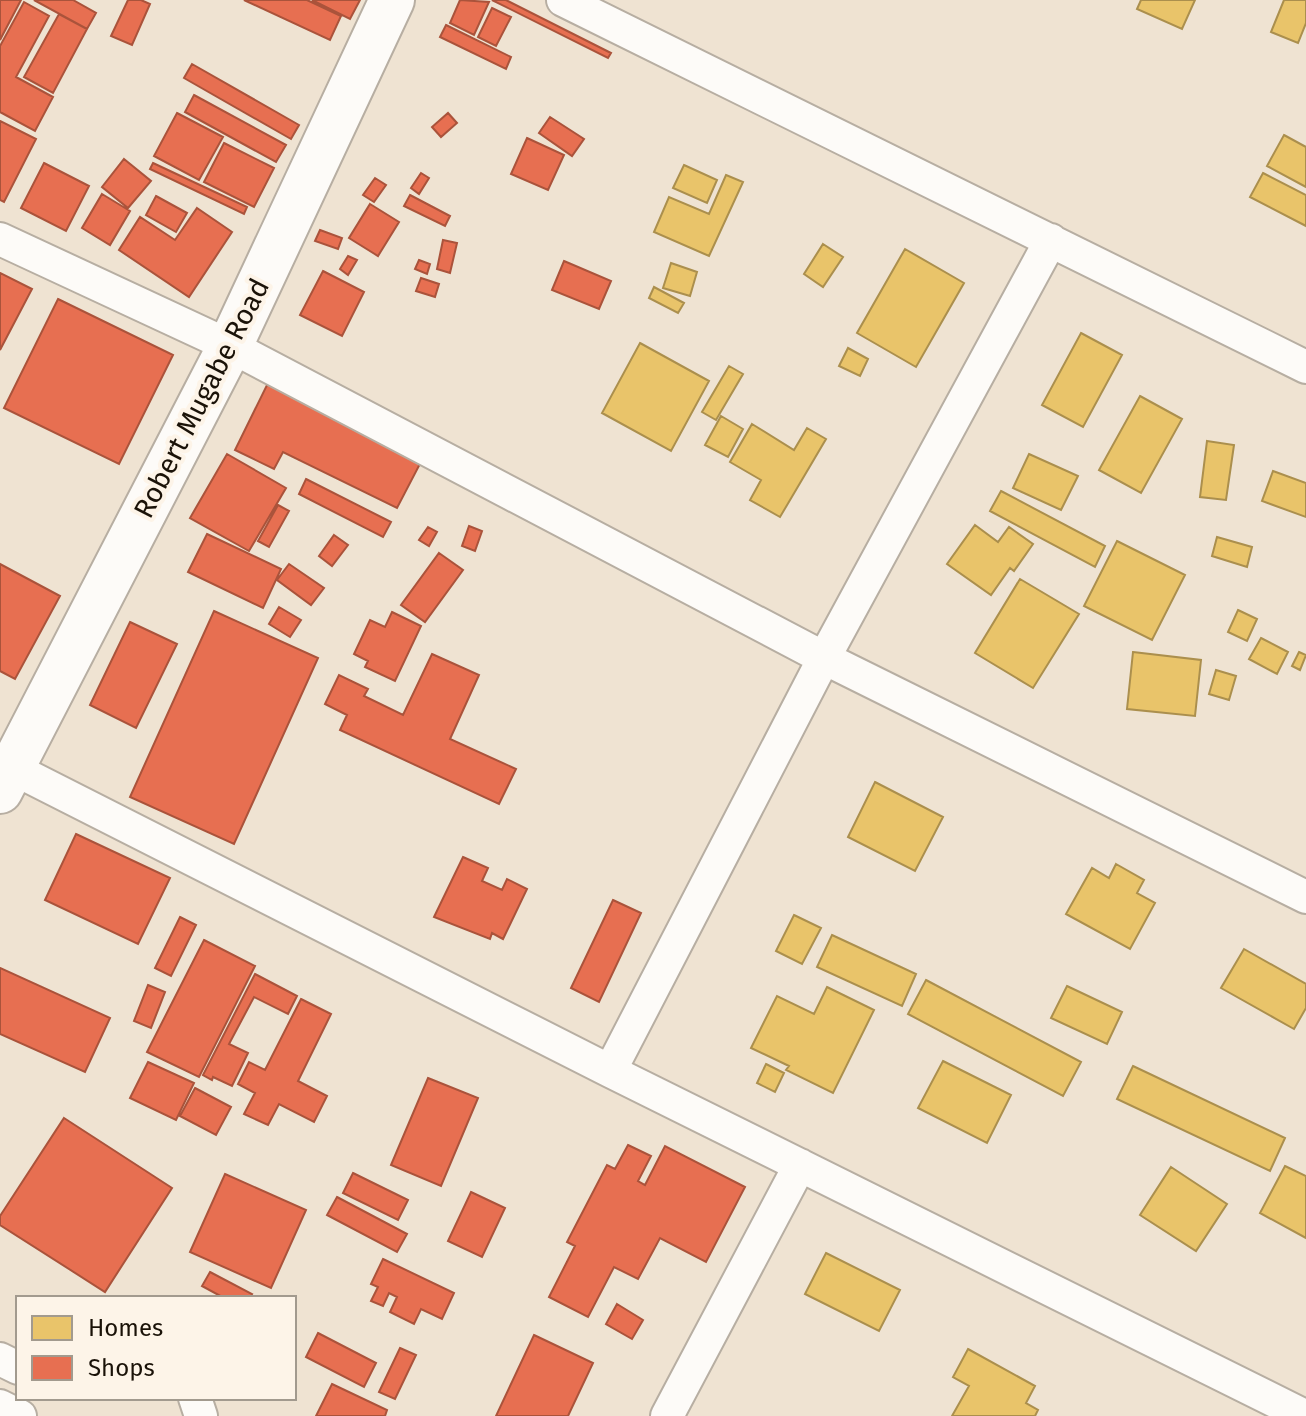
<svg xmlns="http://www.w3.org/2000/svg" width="1306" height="1416" viewBox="0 0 1306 1416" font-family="'Fira Sans',sans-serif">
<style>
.homes{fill:#e9c46a;stroke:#ab8f4d;stroke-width:2}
.shops{fill:#e76f51;stroke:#aa533b;stroke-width:2}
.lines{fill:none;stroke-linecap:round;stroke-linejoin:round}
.street-casing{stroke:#b7aea2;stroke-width:36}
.secondary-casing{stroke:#b7aea2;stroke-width:48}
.street{stroke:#fdfbf8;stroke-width:32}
.secondary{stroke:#fdfbf8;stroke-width:44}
.labels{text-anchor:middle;stroke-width:8;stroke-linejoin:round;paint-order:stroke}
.street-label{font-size:28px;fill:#1a1208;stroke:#fdf4e8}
</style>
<rect width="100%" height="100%" fill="#efe3d2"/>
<path class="homes" d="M1141 0H1195L1182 29 1137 9Z
M1284 0H1306V23L1298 43 1271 32Z
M1284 135 1306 147V187L1267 166Z
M684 165 717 180 707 203 673 188Z
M1263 173 1306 195V226L1250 197Z
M726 175 743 182 709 256 654 232 669 197 709 214Z
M823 244 843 257 823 287 804 274Z
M905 249 964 283 916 367 857 333Z
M671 263 697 272 690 296 663 288Z
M654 287 684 303 678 313 649 298Z
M1081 333 1122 355 1083 427 1042 405Z
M640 343 709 381 671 451 602 413Z
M848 348 868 359 860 376 839 366Z
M729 366 743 374 716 420 702 412Z
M1140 396 1182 419 1141 493 1099 470Z
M721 416 743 429 728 457 705 445Z
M752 424 794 450 807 428 826 439 780 517 750 500 761 480 730 462Z
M1207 441 1234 445 1226 500 1200 497Z
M1029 454 1078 476 1061 510 1013 488Z
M1273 471 1306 483V517L1262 501Z
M1001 491 1105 546 1095 567 990 511Z
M975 525 998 542 1009 527 1033 544 1014 571 1010 568 991 595 947 564Z
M1217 537 1252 547 1247 567 1212 556Z
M1117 541 1185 575 1152 640 1084 606Z
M1020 579 1079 614 1033 688 975 653Z
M1238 610 1257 619 1247 641 1228 632Z
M1261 638 1288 652 1277 674 1249 659Z
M1133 652 1201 660 1195 716 1127 709Z
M1299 652 1306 655 1300 670 1292 666Z
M1216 670 1236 676 1229 700 1209 694Z
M875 782 943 817 915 871 848 837Z
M1116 864 1144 880 1137 893 1155 903 1130 949 1066 914 1092 868 1109 878Z
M794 915 821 928 802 964 776 951Z
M832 935 916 974 902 1006 817 967Z
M1244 949 1306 984V1008L1294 1029 1221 988Z
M926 980 1081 1062 1063 1096 908 1014Z
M1067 986 1122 1012 1107 1044 1051 1018Z
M827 987 874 1010 833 1093 786 1070 789 1066 751 1048 777 996 814 1014Z
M943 1061 1011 1095 987 1143 918 1108Z
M766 1064 784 1073 775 1092 757 1083Z
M1133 1066 1285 1138 1270 1171 1117 1099Z
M1285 1166 1306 1176V1238L1260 1213Z
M1171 1167 1227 1204 1196 1251 1140 1215Z
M826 1253 900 1290 879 1331 805 1294Z
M968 1349 1035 1386 1026 1403 1038 1410 1035 1416H952L969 1386 953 1377Z"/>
<path class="shops" d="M0 0H21L0 40Z
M34 0H73L96 13 87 29Z
M128 0H141L150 4 132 45 111 36Z
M244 0H307L341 16 330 40Z
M312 0H360L350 19Z
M460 0 489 2 474 35 450 23Z
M492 0H506L611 53 608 58Z
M24 2 49 16 16 77 53 97 35 131 0 112V46Z
M492 8 511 17 496 46 478 37Z
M59 14 87 29 53 93 24 77Z
M446 25 511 57 506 69 440 37Z
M192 64 299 125 291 139 184 78Z
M194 95 286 145 276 162 185 112Z
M177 113 223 137 199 180 154 156Z
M448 113 457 123 441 137 432 127Z
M550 117 584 139 572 156 539 133Z
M0 121 36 139 4 202 0 200Z
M527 138 564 155 548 190 511 174Z
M224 143 274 168 254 207 204 182Z
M124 159 151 181 128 208 102 187Z
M44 163 89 186 66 231 21 208Z
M153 163 247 207 244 214 150 169Z
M421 173 429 178 419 194 411 188Z
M375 178 386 185 374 202 363 195Z
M102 194 130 211 110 245 82 228Z
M410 195 450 216 445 226 404 206Z
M156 196 187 213 176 232 146 215Z
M370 204 399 222 378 256 349 238Z
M197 208 232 232 189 297 119 250 140 217 175 240Z
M320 230 342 238 338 249 315 241Z
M443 240 457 243 450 273 437 269Z
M348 256 357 260 348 275 340 269Z
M419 260 430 264 427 274 415 269Z
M564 261 611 281 599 309 552 290Z
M323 271 364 292 342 336 300 315Z
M0 273 32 289 0 350Z
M421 278 439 284 435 297 416 291Z
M58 299 173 355 119 464 4 408Z
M268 383 423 458 397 508 283 452 274 469 235 450Z
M227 454 286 488 249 551 190 518Z
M306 479 391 522 383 537 299 494Z
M278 505 289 511 269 547 258 541Z
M469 526 482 531 475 551 462 546Z
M428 527 437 532 429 546 419 540Z
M207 534 281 569 263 608 188 572Z
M334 535 348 545 332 566 319 556Z
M439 553 463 570 425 622 401 605Z
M0 564 60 596 15 679 0 671Z
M289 564 324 588 311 605 277 580Z
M279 607 301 620 290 637 269 624Z
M214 611 318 658 234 844 130 797Z
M392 612 421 626 395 681 365 667 368 661 354 654 370 620 385 627Z
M130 622 177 644 136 728 90 705Z
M432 654 479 675 450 739 516 769 499 804 340 730 347 715 325 704 339 675 368 689 364 696 403 715Z
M76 834 170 878 138 944 45 900Z
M463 857 488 868 482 881 502 890 507 879 527 889 503 939 492 933 490 939 434 917Z
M613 900 641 913 599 1002 571 988Z
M180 917 196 925 171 976 155 968Z
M204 940 255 966 199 1077 147 1052Z
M0 968 110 1018 85 1072 0 1034Z
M255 974 297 996 288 1014 254 997 229 1044 248 1053 232 1086 213 1077 212 1080 203 1075Z
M148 985 165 992 151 1028 134 1021Z
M301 999 331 1014 298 1081 327 1096 314 1122 279 1104 268 1125 244 1114 255 1093 238 1084 249 1062 265 1070Z
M148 1062 194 1083 176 1120 130 1098Z
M428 1078 478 1098 441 1186 391 1165Z
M195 1088 231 1107 216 1135 180 1116Z
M64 1118 172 1188 105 1292 0 1225V1216Z
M628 1145 651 1156 638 1181 645 1185 665 1146 745 1187 706 1262 660 1238 638 1279 614 1267 588 1317 549 1297 575 1246 567 1242 607 1165 615 1169Z
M353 1173 408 1200 398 1220 343 1193Z
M225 1174 306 1210 271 1288 190 1252Z
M471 1192 505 1208 482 1257 448 1241Z
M337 1197 407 1234 397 1252 327 1215Z
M383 1259 454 1293 442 1319 421 1309 414 1324 390 1312 397 1297 389 1293 383 1306 371 1301 378 1287 371 1284Z
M210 1272 252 1294 249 1298H224L202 1286Z
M617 1304 643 1320 632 1339 606 1324Z
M318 1333 376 1363 364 1387 306 1357Z
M534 1335 593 1363 568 1416H496Z
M400 1348 416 1355 395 1399 379 1392Z
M332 1384 387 1410 385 1416H316Z"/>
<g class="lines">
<defs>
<path id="street" d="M563 0 1306 367
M0 239 230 346 824 658 1306 897
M12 768 610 1071 1305 1416
M610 1071 824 658 1051 240
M0 1359 18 1368
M195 1398 201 1416
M0 1406 20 1416
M667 1416 800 1165"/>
<path id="secondary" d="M0 791 230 346 392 0"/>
</defs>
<use href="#street" class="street-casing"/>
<use href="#secondary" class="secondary-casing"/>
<use href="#street" class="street"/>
<use href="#secondary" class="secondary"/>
</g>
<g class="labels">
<g class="street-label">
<text transform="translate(201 398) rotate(-63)" y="10">Robert Mugabe Road</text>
</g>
</g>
<rect x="16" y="1296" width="280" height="104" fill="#fdf4e8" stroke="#a29a8e" stroke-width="2"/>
<rect x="32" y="1316" width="40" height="24" fill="#e9c46a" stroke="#a29a8e" stroke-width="2"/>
<text x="88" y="1336" font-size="24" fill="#1a1208">Homes</text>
<rect x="32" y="1356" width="40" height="24" fill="#e76f51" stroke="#a29a8e" stroke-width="2"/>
<text x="88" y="1376" font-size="24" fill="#1a1208">Shops</text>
</svg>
